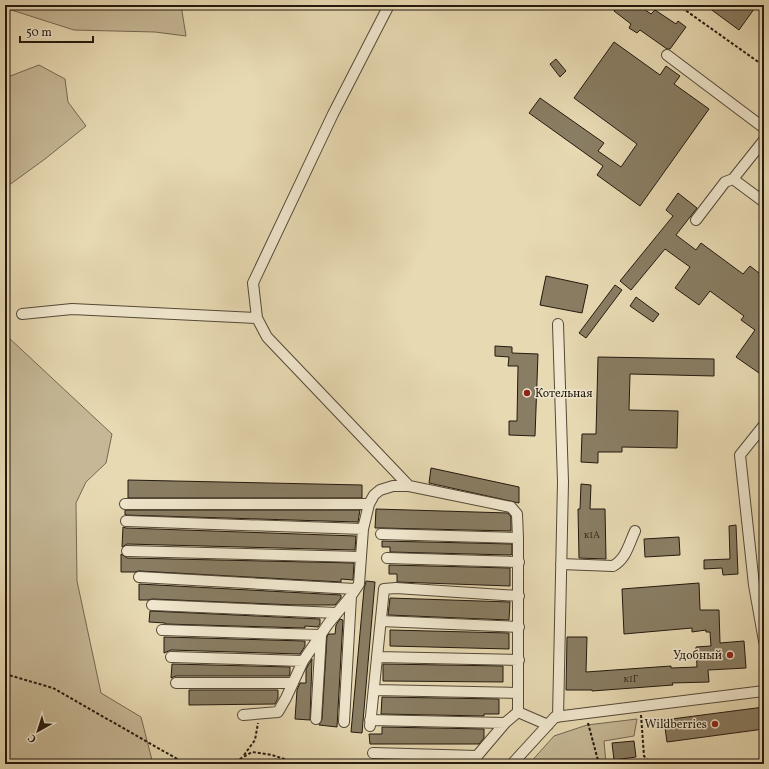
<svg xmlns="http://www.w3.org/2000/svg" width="769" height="769" viewBox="0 0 769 769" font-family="Vollkorn,serif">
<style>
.green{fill:#c6b896;stroke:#746852}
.building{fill:#897d63;stroke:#23190e}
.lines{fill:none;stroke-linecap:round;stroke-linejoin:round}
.minor-casing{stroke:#544937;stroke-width:12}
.path{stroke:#23190e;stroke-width:2;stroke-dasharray:3 2;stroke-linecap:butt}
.minor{stroke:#efe6cd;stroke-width:10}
.poi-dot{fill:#8f2418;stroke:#efe6cd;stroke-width:1.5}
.labels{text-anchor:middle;stroke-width:3;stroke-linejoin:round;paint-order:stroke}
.number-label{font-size:10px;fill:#3c3223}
.poi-label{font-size:12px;fill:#23190e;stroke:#efe6cd;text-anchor:end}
</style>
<rect width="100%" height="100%" fill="#e7d9b2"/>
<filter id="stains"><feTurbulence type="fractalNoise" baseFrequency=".005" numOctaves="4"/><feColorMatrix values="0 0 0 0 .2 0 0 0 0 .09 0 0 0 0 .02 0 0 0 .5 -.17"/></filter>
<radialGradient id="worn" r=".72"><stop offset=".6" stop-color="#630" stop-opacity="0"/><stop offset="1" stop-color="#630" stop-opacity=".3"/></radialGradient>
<path class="green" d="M5 5H181L186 36 155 32 74 30 5 8Z
M39 65 65 79 68 102 86 126 45 159 5 188V78Z
M5 336 8 337 112 434 106 463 86 482 76 503 77 581 101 693 141 717 153 764H5Z
M637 719 634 736 604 741 606 764H529L554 736 587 725Z"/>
<path class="building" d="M618 5H638L651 14 655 10 676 24 678 21 686 27 670 49H667L640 30 637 33 629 28 631 24 614 11Z
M705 5H757L739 30Z
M614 42 660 75 666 66 680 76 674 84 709 109 640 206 597 175 603 166 529 113 540 98 604 143 598 151 621 167 637 144 574 98Z
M556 59 566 71 560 77 550 64Z
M678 193 697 208 676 235 696 250 701 243 743 274 750 266 764 277V366L759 373 736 357 755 330 741 320 744 316 710 291 699 305 675 288 690 267 665 249 631 290 620 281 673 216 666 210Z
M546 276 588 285 582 313 540 305Z
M615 285 622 290 586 338 579 333Z
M636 297 659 314 653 322 630 306Z
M495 346 512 347V353L538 354 535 436 509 435V421H517L518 366H508L509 357 495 356Z
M598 357 714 359V376L630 374 629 410 678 411 677 448 622 447V452H598V463L581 462 582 434H596Z
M431 468 519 487V503L429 483Z
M128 480 362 485V498H128Z
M581 484 591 485 590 509H605L606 559 579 558 578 509H580Z
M376 509 508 513 511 517V531L381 528H375Z
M125 510H360L358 522 125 515Z
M736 525 738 574 723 575 722 568 704 569V560L730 559 729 526Z
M123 527 126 528 356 536 355 550 127 544 122 547Z
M679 537 680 555 645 557 644 539Z
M382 541 512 544V554L511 555 390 552V547H382Z
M121 554 127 558 354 563 353 580 341 579V582L139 571 135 572H121Z
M389 565 510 568V586L397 582V574H389Z
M366 581 375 582 362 733 351 732 364 589Z
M699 583 700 610H719L720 643 744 641 746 668 708 670 709 682 672 683 673 685 592 691V690H566L567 637H587L586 672 671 666V668L697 667 696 647 711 646 710 632H706V630L692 632V628L624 634 622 589Z
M139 584 341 595V598L335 605H295L152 599 148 600H139Z
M390 598 510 602 509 620 388 615Z
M150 611 320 619V624L318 627 305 626V628L165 624V623L149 622Z
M340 619 343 620 337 727 319 725 322 719 327 636 329 634H335L336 625Z
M390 630 509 633V649L390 646Z
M164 637 305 641V646L300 654 171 650 164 653Z
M312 659 310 720 295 719 297 690 300 683H306V669Z
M172 664 290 667V673L289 676H176L171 678Z
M383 664 503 666V682L383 681Z
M189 690H278V698L275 704 189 705Z
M382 697 499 699V714H484V716L381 714Z
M764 707V729L667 742 664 720Z
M382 727 484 729V738L479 744H370L369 734H382Z
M634 741 636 757 614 760 612 743Z"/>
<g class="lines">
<defs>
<path id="minor" d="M389 5 333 114 253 283 257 318 267 337 409 486 511 507 517 514 518 538V712L548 725
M667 55 764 128
M764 140 733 179 764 202
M696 220 725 182 733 179
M22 314 72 309 257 318
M764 425 740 455 754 585 764 641
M125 504H369
M126 521 363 529
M381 534 518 538
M127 551 361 557
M387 558 519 562
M561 564 613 566C626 559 629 544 635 531
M139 577 355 589
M152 605 337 613
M381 621 519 627
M162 630 321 635 316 719
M171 657 303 661
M377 657 519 660
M176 683H293
M374 690 518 693
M243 715 278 712 286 698 303 661 328 624 351 596 359 584 363 529 369 504 374 495 380 490 393 486H409
M558 717 563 482 558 324
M370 720 505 723
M344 722 351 596
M370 726 384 589 396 588 519 596
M373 753 477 756 505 723 518 712
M512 764 555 717 764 691"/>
</defs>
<use href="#minor" class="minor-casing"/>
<path class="path" d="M678 5 764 66
M764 32 760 48 764 56
M5 674 53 688 186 764
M641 715 644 756 651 764
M588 723 599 764
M244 755 255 740 258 723
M231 764 252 752 272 755 300 764
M346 764H349"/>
<use href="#minor" class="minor"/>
</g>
<g class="poi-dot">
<circle cx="527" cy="393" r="4"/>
<circle cx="730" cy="655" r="4"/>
<circle cx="715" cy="724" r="4"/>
</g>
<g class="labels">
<g class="number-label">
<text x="592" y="538">к1А</text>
<text x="631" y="682">к1Г</text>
</g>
<g class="poi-label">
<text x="535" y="397" text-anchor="start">Котельная</text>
<text x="722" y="659">Удобный</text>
<text x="707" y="728">Wildberries</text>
</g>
</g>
<rect width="769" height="769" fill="none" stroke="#e7d9b2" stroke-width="20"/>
<rect x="6" y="6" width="757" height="757" fill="none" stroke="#23190e" stroke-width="2"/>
<rect x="10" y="10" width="749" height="749" fill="none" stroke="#23190e"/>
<g transform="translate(38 731) rotate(219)" stroke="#efe6cd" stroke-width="3" paint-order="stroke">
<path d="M0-3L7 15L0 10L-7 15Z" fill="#23190e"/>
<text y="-6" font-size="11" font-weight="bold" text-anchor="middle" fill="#23190e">С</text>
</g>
<path d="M20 36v6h73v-6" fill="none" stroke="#23190e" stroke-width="2"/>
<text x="26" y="36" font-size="12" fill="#23190e" stroke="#efe6cd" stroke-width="3" paint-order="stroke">50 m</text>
<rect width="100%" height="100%" filter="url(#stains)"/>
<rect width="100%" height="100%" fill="url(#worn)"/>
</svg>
